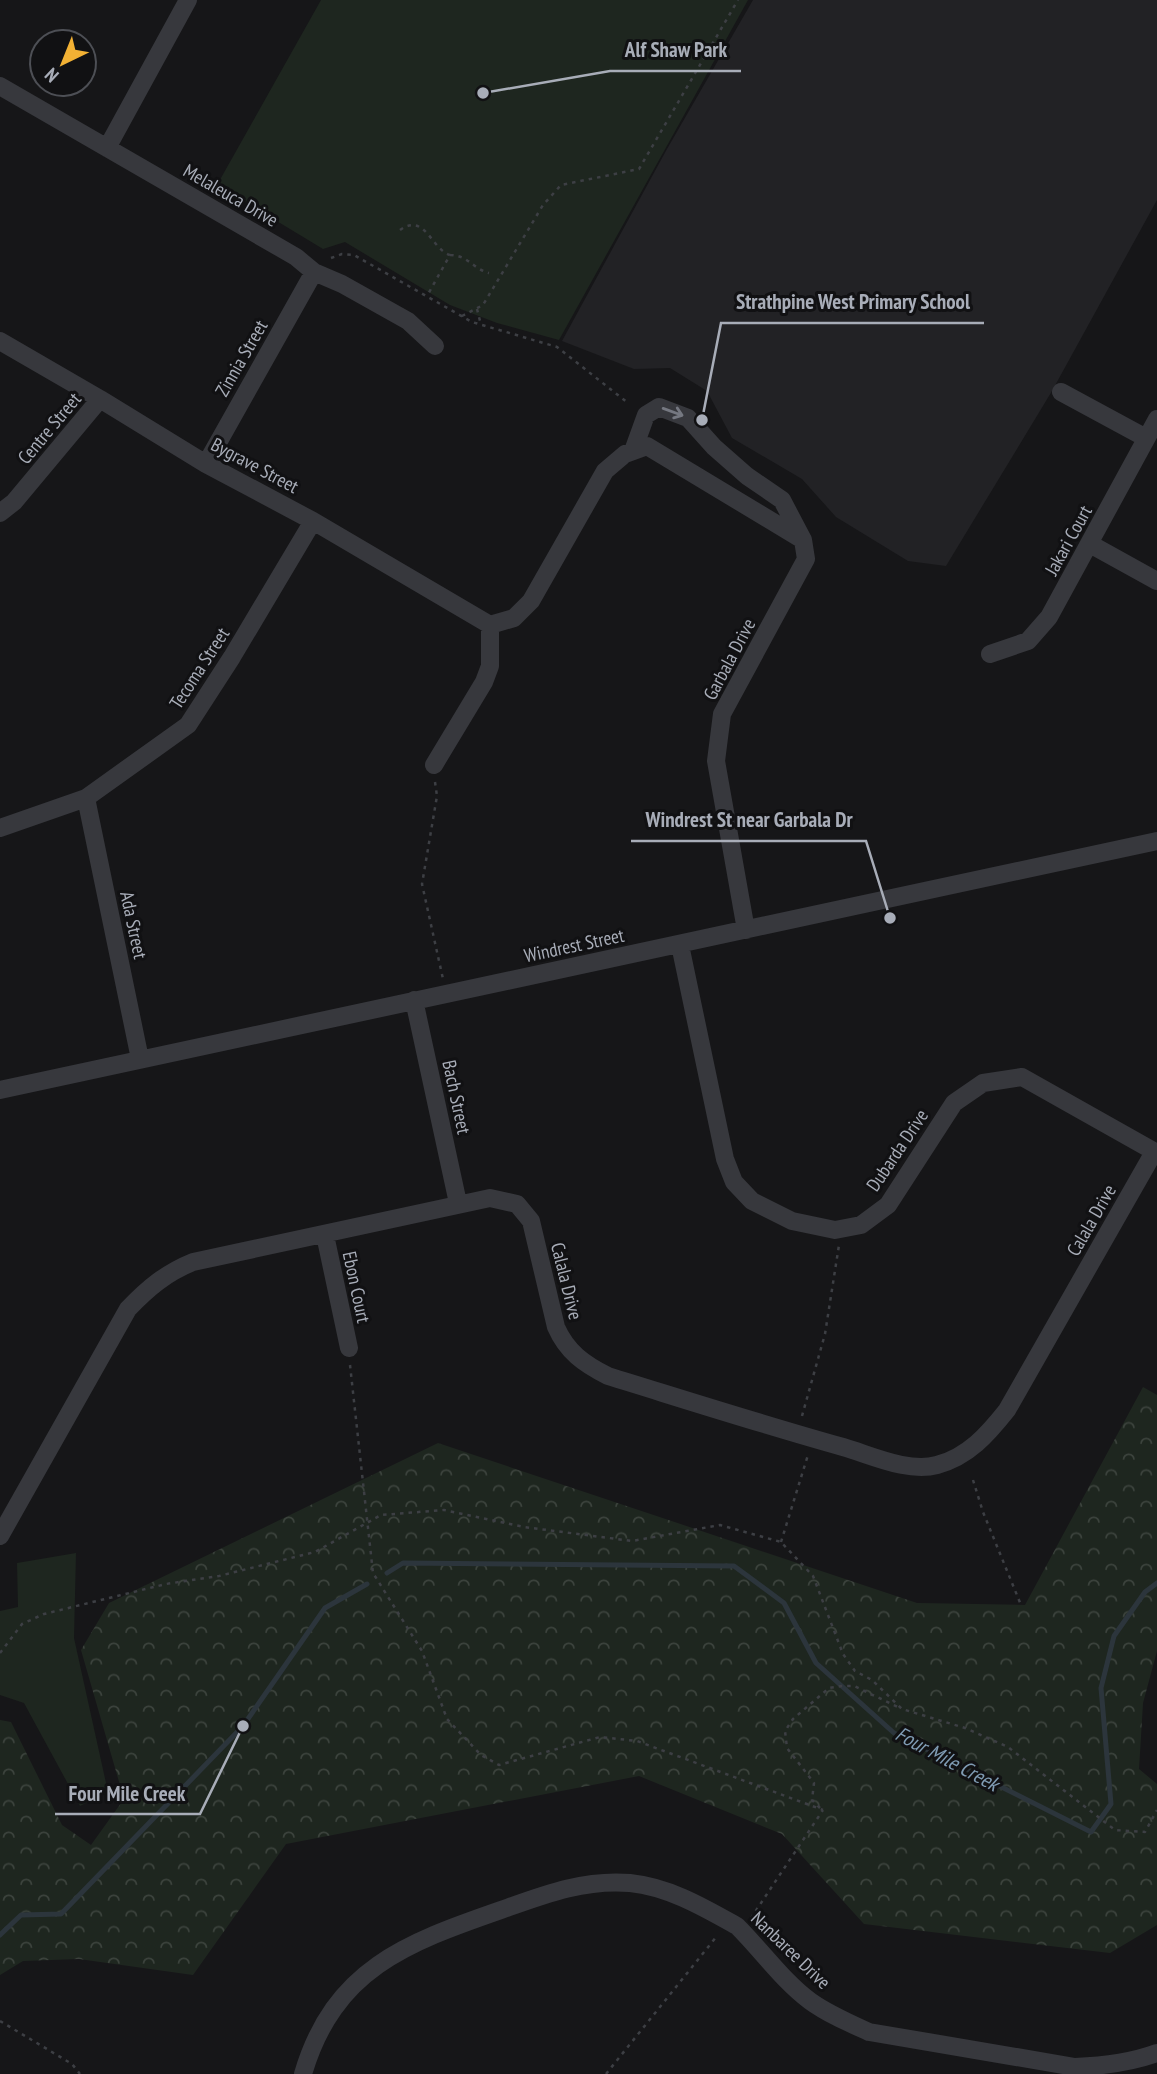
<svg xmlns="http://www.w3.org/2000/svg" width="1157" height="2074" viewBox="0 0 1157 2074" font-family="'PT Sans Narrow',sans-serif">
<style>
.built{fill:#222225}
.green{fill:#1e261f}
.forest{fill:url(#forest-crowns)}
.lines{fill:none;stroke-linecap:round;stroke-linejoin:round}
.stream{stroke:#2c353c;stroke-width:5}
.path{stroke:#3d3f44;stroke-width:2.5;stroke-dasharray:3.5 5;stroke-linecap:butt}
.minor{stroke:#37383d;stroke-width:18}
.oneway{stroke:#757881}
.labels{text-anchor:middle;stroke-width:6;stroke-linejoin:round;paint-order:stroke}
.street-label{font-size:19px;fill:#a8adb8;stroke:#111113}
.water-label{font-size:21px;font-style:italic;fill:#7f9bb3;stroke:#111113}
.leader{fill:none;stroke:#a8adb8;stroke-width:2.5}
.callout-dot{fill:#a8adb8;stroke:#111113;stroke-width:2.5}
.callout-label{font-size:21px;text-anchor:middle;font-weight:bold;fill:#a8adb8;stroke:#111113;stroke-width:6;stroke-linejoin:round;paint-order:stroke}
</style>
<defs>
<pattern id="forest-crowns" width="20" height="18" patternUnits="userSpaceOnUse" patternTransform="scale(1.75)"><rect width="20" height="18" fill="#1e261f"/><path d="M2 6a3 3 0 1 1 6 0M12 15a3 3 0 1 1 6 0" fill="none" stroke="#3c433d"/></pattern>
</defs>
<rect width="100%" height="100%" fill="#161618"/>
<path class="built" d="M753 0H1157V200L1052 391 946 566 908 561 836 517 802 479 732 438 707 391 670 368 634 369 562 341 667 149Z"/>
<path class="green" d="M321 0H748L559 340 497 323 450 305 345 242 323 249 217 185Z
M76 1553 74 1638 108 1792 80 1806 24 1703 0 1695V1611L18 1607 17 1563Z"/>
<path class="forest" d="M1143 1387 1157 1395V1651L1143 1703 1139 1769 1157 1784V1925L1110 1953 864 1924 782 1834 639 1776 286 1844 193 1975 79 1959 23 1961 0 1975V1720L11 1722 62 1825 91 1845 124 1799 81 1650 109 1603 438 1443 917 1603 1025 1605Z"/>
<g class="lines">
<path class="stream" d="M387 1573 403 1563 734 1566 784 1603 816 1663 894 1733 1091 1832 1111 1804 1101 1688 1114 1636 1145 1592 1157 1583
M0 1935 21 1915 61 1914 243 1726 325 1608 367 1584"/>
<path class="path" d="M400 230C425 212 431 249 450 255L427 296
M450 255C468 255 473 269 489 273
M331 258 342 254 354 255 472 322 557 347 628 403
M477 309 481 325
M462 316 483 305 543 205 561 185 639 169 738 0
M435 782 437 796 422 884 443 979
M350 1365 373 1573 422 1651 447 1719 481 1755 499 1765 600 1737 637 1741 823 1810
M802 1416 825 1334 839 1245
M973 1480 983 1512 1021 1605
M781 1542 808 1455
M0 1653 22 1624 44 1614 166 1584 219 1576 315 1552 381 1515 444 1510 524 1527 632 1541 720 1525 781 1542 813 1576 843 1654 855 1671 872 1680 902 1709 965 1728 1008 1747 1115 1830 1145 1832 1157 1810
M820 1808 812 1800 814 1783 787 1748 785 1731 793 1719 829 1688 842 1686H854L900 1708
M751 1918 823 1810
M0 2021 72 2064 80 2074
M606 2074 717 1936"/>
<path class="minor" d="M0 86 296 257 314 272 342 284 408 321 435 346
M107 148 188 0
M0 341 100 399 206 464 313 521 490 625
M1061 392 1146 438
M633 451 646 415 659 407 688 418 714 447 747 476 782 500 803 540 806 559 722 714 716 761 746 930
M206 464 314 272
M0 513 14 502 100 399
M1090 544 1157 581
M490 625 514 618 531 601 605 471 625 454 647 446 803 540
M990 654 1028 641 1049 617 1157 419
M434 765 484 682 490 666V625
M86 798 140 1059
M0 828 86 798 188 725 232 657 313 521
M680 945 725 1159 734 1182 752 1201 792 1221 835 1230 861 1225 888 1205 954 1103 983 1083 1022 1077 1157 1153
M414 1000 458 1203
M0 1090 1157 841
M325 1235 349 1348
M0 1536 128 1309C148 1288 166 1273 193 1262L490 1198 517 1204 531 1221 556 1327C567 1352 584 1364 608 1376 686 1400 764 1425 843 1447 871 1455 908 1473 937 1465 968 1457 988 1434 1007 1410L1154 1152
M303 2074C334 1969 406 1943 501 1910 543 1895 584 1879 630 1883 669 1887 703 1907 737 1926 762 1951 783 1981 810 2001 828 2014 849 2023 869 2032L1075 2067C1103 2066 1130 2063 1157 2053"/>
</g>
<defs><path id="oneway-shaft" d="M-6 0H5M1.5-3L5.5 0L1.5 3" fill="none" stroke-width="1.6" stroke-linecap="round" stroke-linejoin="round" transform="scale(1.75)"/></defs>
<use class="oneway" href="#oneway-shaft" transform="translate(673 412) rotate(20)"/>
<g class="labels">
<g class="street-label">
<text transform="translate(231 195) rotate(30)" y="7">Melaleuca Drive</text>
<text transform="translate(241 358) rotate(-60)" y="7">Zinnia Street</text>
<text transform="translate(49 428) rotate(-50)" y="7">Centre Street</text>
<text transform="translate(255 465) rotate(28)" y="7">Bygrave Street</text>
<text transform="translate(1068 540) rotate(-61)" y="7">Jakari Court</text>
<text transform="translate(729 659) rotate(-62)" y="7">Garbala Drive</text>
<text transform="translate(199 668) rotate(-57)" y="7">Tecoma Street</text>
<text transform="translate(134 925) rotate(78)" y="7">Ada Street</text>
<text transform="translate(574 945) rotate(-12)" y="7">Windrest Street</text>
<text transform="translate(457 1097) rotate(78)" y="7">Bach Street</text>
<text transform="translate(897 1150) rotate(-56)" y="7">Dubarda Drive</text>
<text transform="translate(1091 1220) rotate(-60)" y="7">Calala Drive</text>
<text transform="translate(567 1281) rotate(76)" y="7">Calala Drive</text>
<text transform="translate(357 1287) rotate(78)" y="7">Ebon Court</text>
<text transform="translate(791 1950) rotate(44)" y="7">Nanbaree Drive</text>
</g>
<g class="water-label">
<text transform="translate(947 1759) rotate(28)" y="7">Four Mile Creek</text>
</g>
</g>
<path class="leader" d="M483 93L610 71H741M702 420L721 323H984M890 918L866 841H631M243 1726L200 1814H55"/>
<g class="callout-dot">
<circle cx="483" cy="93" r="7"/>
<circle cx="702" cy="420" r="7"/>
<circle cx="890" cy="918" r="7"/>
<circle cx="243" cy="1726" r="7"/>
</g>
<g class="callout-label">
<text x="676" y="57">Alf Shaw Park</text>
<text x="853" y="309">Strathpine West Primary School</text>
<text x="749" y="827">Windrest St near Garbala Dr</text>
<text x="127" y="1801">Four Mile Creek</text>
</g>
<g transform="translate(63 63) rotate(223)"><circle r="33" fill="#111113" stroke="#4d4f55" stroke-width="2"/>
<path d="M0-5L12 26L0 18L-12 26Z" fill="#f2b134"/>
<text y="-10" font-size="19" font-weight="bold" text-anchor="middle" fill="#a8adb8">N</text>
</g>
</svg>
